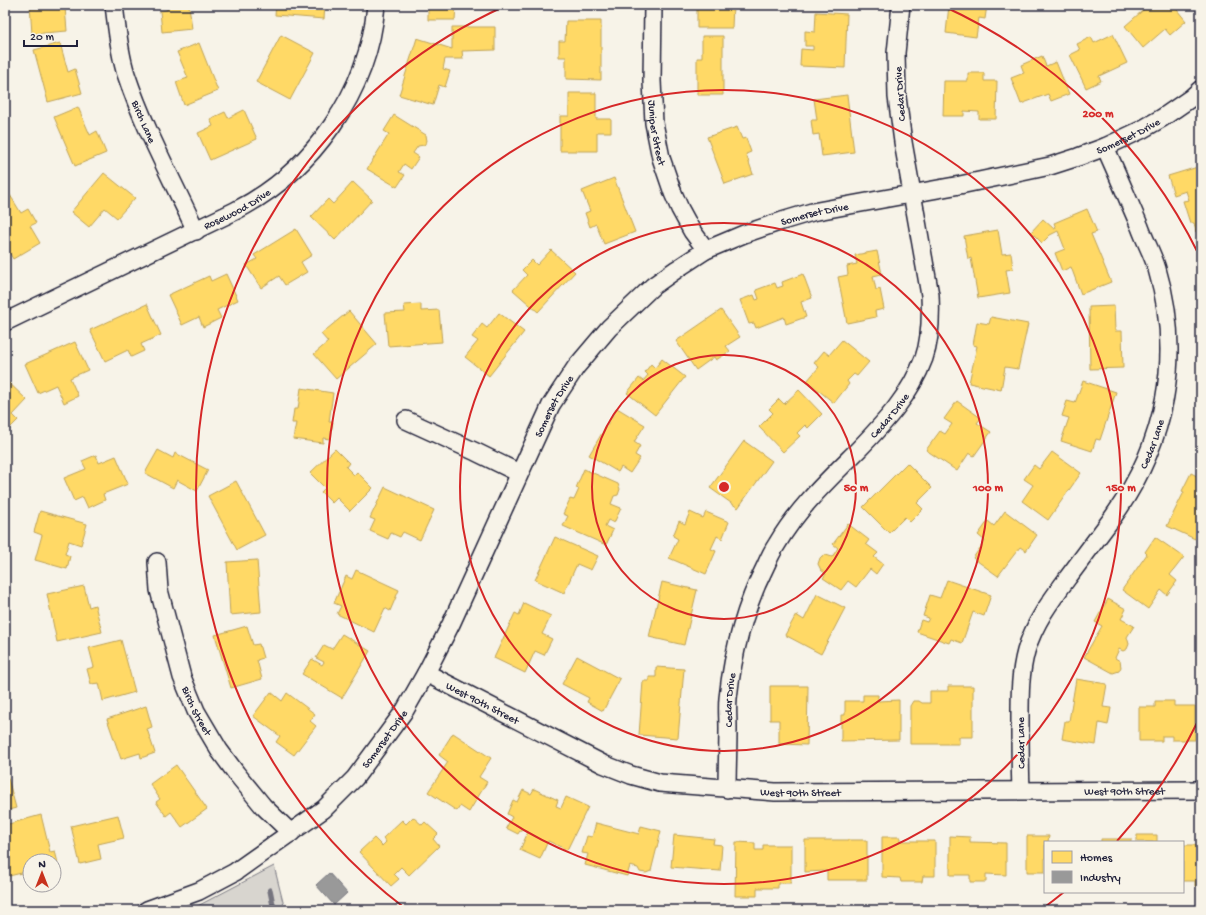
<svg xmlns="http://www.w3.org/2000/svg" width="1206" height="915" viewBox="0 0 1206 915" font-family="'Gochi Hand',sans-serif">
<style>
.green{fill:#d8d5cf;stroke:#7d7c85}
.homes{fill:#ffd966;stroke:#bda259}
.industry{fill:#999;stroke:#75757d}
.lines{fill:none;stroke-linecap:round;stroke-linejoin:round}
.stream{stroke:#76747f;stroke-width:5.5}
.minor-casing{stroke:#22223b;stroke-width:20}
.minor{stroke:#f7f3e8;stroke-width:17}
.ring{fill:none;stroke:#d62828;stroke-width:2}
.labels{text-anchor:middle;stroke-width:4;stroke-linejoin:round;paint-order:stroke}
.street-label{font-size:11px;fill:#22223b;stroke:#f7f3e8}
.centre{fill:#d62828;stroke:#f7f3e8;stroke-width:2}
.ring-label{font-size:12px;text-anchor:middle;font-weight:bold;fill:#d62828;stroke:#f7f3e8;stroke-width:4;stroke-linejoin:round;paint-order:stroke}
</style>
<rect width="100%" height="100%" fill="#f7f3e8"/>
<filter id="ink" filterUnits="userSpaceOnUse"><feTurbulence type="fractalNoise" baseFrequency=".025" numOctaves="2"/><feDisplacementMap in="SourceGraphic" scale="8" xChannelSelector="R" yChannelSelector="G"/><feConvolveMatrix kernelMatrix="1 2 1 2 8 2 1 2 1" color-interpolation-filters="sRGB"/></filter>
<g filter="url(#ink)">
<path class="green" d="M274 866 285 910H190Z"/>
<path class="homes" d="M30 5H55V7H65L67 31 32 34Z
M167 5H189L192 29 162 32 160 11 167 10Z
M276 5H325L324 19 275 15Z
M422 5H456L455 20H428V6H422Z
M568 5H594V7L568 6Z
M697 5H733L732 28H697Z
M949 5H987L985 19 979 18 976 37 946 33Z
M1149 5H1173L1186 21 1170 35 1165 29 1143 48 1125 26Z
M816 12 847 14 845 68 800 66 801 49 813 50V46H805V31L815 32Z
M566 21H601V80L566 79V57H559V41H565Z
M452 27H495V50L462 51 463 59H445L443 69 450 71 445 87 439 85 433 105 399 95 417 38 452 49Z
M1113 34 1127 63 1099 76 1101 81 1086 88 1070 55 1080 50 1077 44 1091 37 1094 43Z
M281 35 315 53 290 100 256 82Z
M702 36H723V95H697V58H702Z
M60 43 68 72 75 69 82 93 48 102 34 50Z
M199 43 218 91 184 105 176 82 188 78 177 52Z
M1042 56 1046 66 1056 62 1069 94 1051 101 1048 94 1021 104 1011 78 1024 73 1021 65Z
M968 73H984V81H997L996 119H979V112L964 111V116H943L944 81H968Z
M569 93H596V119H611V132H597V151H560V116H569Z
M847 95 854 152 822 156 819 134 813 135 811 120H817L814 99Z
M78 107 90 135 97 131 106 153 75 166 54 117Z
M244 110 257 139 210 160 198 133 213 126 210 119 225 112 228 118Z
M394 115 426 135 427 141 424 145 418 146 413 153 419 157 411 169 404 164 399 172 405 175 397 187 367 169 389 134 384 131Z
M737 127 742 139 746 138 751 152 746 154 753 174 725 184 707 137Z
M1201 166V231L1196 232 1194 223H1190L1183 201 1189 200 1186 191 1174 195 1168 176Z
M104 173 135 198 117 218 105 208 89 227 71 212Z
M614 178 635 232 604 244 596 224 590 227 585 213 590 211 582 191Z
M353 182 372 200 335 240 311 217 328 199 333 204Z
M10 195 21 213 28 209 36 223 30 226 40 243 13 259 5 245V198Z
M1087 209 1097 232 1091 234 1111 282 1081 294 1071 267 1062 271 1055 253 1065 249 1058 231 1050 235 1042 243 1031 232 1043 219 1054 229 1056 228 1054 223Z
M296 229 312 255 301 262 307 272 285 285 279 276 261 288 246 265 257 259 254 255Z
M998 230 1002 254 1011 253 1013 269 1006 270 1010 293 978 298 971 258 968 259 964 236Z
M551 250 575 272 538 312 513 290 527 275 522 270 532 260 537 265Z
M877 251 882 274 873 276 876 290 880 289 884 309 875 311 876 317 847 323 838 277 848 275 847 266 857 264 855 255Z
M226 274 238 300 217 310 221 318 203 327 199 317 182 325 168 295 209 276 211 281Z
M803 274 812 298 801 302 806 317 786 324 784 317 756 328 754 323 749 324 740 300 754 295 756 300 759 299 756 290 775 283 777 288 783 286 782 282Z
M147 304 161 335 141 344 144 351 131 357 128 350 105 361 90 330Z
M421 304V311L439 310 442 342 388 346 385 313 405 312 404 305Z
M1114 306 1115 331H1122L1123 368 1090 369 1089 307Z
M721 310 740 337 726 346 730 351 716 360 714 357 696 370 676 341Z
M349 311 377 344 336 379 314 354 328 342 321 334Z
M499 313 524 332 489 376 465 357 478 341 472 337 482 324 487 328Z
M991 317 1028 324 1018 369 1005 367 1001 390 969 383 977 346 973 345 977 322 989 324Z
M842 340 869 362 857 376 854 374 847 381 849 384 834 403 807 381 819 367 814 363 824 351 829 355Z
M75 342 88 370 70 378 78 396 64 403 56 385 38 393 25 364Z
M662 359 685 377 655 415 627 393 639 378 643 381 648 375 645 372 651 364 655 368Z
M5 379 27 400 13 415 18 420 8 430 5 427Z
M1083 381 1116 392 1100 440 1096 439 1092 451 1061 441 1069 418 1062 416 1067 401 1075 403Z
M301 388 333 393 329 422H333L330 439 323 438V443L293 439 296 423H292L294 409H298Z
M799 390 822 414 808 428 805 425 797 433 800 436 783 452 759 427 773 413 769 409 779 399 784 404Z
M957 401 981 418 977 423 991 432 974 456 969 453 957 471 926 450 940 431 945 434 952 424 944 419Z
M617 408 645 425 634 442 640 446 635 455 640 458 630 473 621 467 618 472 589 455Z
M744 441 772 461 738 508 710 488Z
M335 449 349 463 346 467 354 475 357 472 373 488 350 511 337 498 332 503 321 492 325 488 310 473Z
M158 450 173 458 175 453 208 470 197 491 177 480 173 488 145 473Z
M1052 452 1081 473 1048 520 1022 501 1033 485 1024 479 1034 465 1039 469Z
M96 455 99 463 116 456 128 484 103 494 105 500 88 508 83 497 74 501 64 478 86 469 82 461Z
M907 463 932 488 917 503 923 509 910 522 905 517 889 533 863 507Z
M584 469 618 484 620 489 618 495 614 496 611 504 621 508 614 523 608 520 605 526 613 530 606 545 563 526 568 516 563 514 570 499 574 500 579 489 576 488Z
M1191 473 1201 478V527L1195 539 1167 526 1184 492 1182 491Z
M236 481 265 535 237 550 208 496Z
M385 487 434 510 420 540 403 532 400 537 391 533 388 539 370 531 375 520 370 518Z
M40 511 87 524 81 545 69 541 65 554 70 556 67 569 35 560 42 535 34 532Z
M1005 511 1037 535 1026 551 1020 547 998 576 973 558 985 541 978 535 988 521 994 526Z
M690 512 703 518 706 512 729 522 722 539 717 536 711 549 716 551 706 574 669 558 678 539 673 536 679 521 685 524Z
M848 524 869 540 866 544 878 553 874 557 883 564 876 574 870 569 856 587 848 581 841 590 823 578 826 574 821 570 818 564 820 558 822 556 826 555 832 557 838 548 833 544Z
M555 537 598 556 591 570 577 564 564 593 535 580Z
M1155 537 1184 557 1170 575 1177 581 1167 595 1161 590 1148 609 1122 590 1147 554 1145 552Z
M257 560 261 612 230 615 227 562Z
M356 570 399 590 390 611 385 608 374 632 337 614 341 606 334 603 346 576 352 579Z
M947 580 991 595 984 616 973 612 962 643 951 639 949 643 917 632 921 620 927 622 929 618 923 616 930 595 940 598Z
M662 582 697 590 684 645 649 637Z
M84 586 89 607 95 605 102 632 57 642 47 594Z
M817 594 845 608 821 654 785 635 796 615 804 620Z
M1108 599 1126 609 1121 619 1134 626 1127 637 1129 644 1127 649 1123 651 1119 649 1115 658 1120 661 1121 667 1119 671 1113 673 1084 657 1102 626 1095 622Z
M524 603 551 616 542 634 552 639 544 655 535 651 525 673 494 658 515 613 519 615Z
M247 626 253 645 259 644 263 658 257 660 262 679 231 688 215 635Z
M342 634 370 651 342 698 302 674 312 659 322 665 324 662 316 658 324 645 332 649Z
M121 640 135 692 103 701 99 683 91 684 87 669 94 667 89 648Z
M577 656 620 679 603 711 587 702 589 698 562 684Z
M656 667 684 669 678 738 639 735 643 681H649V677H656Z
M1076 679 1107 684 1103 707 1111 708 1108 725 1099 723 1096 745 1062 739 1065 721H1069Z
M770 686H808L807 745 779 744V720H770Z
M948 686H973V737H959V744H910V706L913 701H919L922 703H930V691H948Z
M271 692 282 701 287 693 315 714 310 721 316 726 294 755 276 742 280 736 253 716Z
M863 695H878V701L899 700V740L841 741V715H845V701H863Z
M1155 701H1174V706H1195V740H1172V736H1162V741H1139V707H1155Z
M146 706 152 727 147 729 155 753 141 758 140 753 121 759 107 719Z
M453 733 491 758 479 777 487 782 469 812 460 806 457 811 428 792 448 762 439 755Z
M176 765 207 809 182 827 171 812 166 816 156 802 160 799 150 784Z
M5 767 16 808 5 811Z
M534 789 558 800 556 806 561 808 566 797 588 807 567 850 548 841 540 859 520 850 528 832 521 829 518 834 506 828 512 817 507 814 513 800 517 802 523 790 531 794Z
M41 815 50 852 55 851 58 863 54 864V861H30V871L9 876 5 861V825Z
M118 815 124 838 98 844 101 859 80 864 71 826Z
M413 817 422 825 425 822 438 834 433 839 439 846 409 875 401 867 394 874 399 879 391 886 359 852 374 838 382 846 386 842 383 838 402 820 406 824Z
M596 823 639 834 641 826 661 831 651 871 646 873 640 872 638 868 630 866 627 876 585 865 588 854 582 853 587 836 592 837Z
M674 835 714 839 713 844 722 845 720 871 671 867Z
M1137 835H1157V842H1137Z
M950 836 970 837V842L1006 843V875L986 874V882H970V875H950Z
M1027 836H1049L1048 842H1045V872H1027Z
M882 837H900V841H935V876H923L922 882H901L900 878 882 877Z
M1101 839H1131V842H1101Z
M805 840H867V880H827V871L805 872Z
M736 842 755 843V850H763V845H791V883H778V888H757V896H735Z
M1183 845H1201V886H1195V881H1183Z"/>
<path class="industry" d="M329 873 347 893 334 905 316 885Z"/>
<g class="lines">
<path class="stream" d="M270 890 274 910"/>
<defs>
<g id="minor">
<path id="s1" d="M114 5C117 28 119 52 126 74 144 128 172 179 196 231"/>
<path id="s2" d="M653 5 652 81 654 123 661 158 673 193 680 209 692 231 706 250"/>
<path id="s3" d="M5 322 235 211C312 172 369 92 376 5"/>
<path d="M406 420 476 452 519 473"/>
<path id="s4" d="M157 562 159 590 182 677 196 711 219 750 236 773 263 806 291 833"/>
<path id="s5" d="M426 673 603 764 631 775 660 783 775 792 1201 790"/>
<path id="s6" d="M727 789C727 769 728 749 728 728 728 718 727 708 728 698 733 651 744 608 766 565 769 558 773 550 777 544 798 508 828 480 858 450 885 422 910 396 924 358 931 338 931 316 930 295L903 142 897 97 896 53 901 5"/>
<path id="s7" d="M1021 790C1020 766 1020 741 1020 717 1020 694 1020 673 1026 651 1034 623 1052 599 1069 576 1084 556 1098 537 1113 517 1166 443 1183 356 1157 269 1153 255 1145 241 1140 227 1128 200 1117 173 1105 147"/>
<path id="s8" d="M147 910 199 891 235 872 324 809 355 778 405 710 426 673 451 624 551 405 576 367 609 328 653 286 677 269 706 250 744 234 782 221 812 212 960 185 1050 166 1078 157 1105 147 1141 130 1162 118 1191 98 1201 89"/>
</g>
</defs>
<use href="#minor" class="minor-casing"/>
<use href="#minor" class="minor"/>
</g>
</g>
<g class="ring">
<circle cx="724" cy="487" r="132"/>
<circle cx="724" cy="487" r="264"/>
<circle cx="724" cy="487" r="397"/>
<path d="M1199 719A529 529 0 0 1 1117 841M1064 892A529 529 0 0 1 1042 909M406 909A529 529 0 0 1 505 6M943 6A529 529 0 0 1 1199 255"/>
</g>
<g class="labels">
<g class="street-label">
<text transform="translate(899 94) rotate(-94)" y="4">Cedar Drive</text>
<text dy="4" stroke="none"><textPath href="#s1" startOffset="121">Birch Lane</textPath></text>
<text dy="4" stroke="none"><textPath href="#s2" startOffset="128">Juniper Street</textPath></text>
<text dy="4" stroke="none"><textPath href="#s8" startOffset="1332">Somerset Drive</textPath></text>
<text dy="4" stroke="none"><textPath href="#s3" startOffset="258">Rosewood Drive</textPath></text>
<text dy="4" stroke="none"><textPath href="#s8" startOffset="1008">Somerset Drive</textPath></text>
<text dy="4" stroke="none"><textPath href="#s8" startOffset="672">Somerset Drive</textPath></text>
<text dy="4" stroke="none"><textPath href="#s6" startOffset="425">Cedar Drive</textPath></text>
<text dy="4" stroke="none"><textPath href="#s7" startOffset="383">Cedar Lane</textPath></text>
<text dy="4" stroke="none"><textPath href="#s6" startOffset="89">Cedar Drive</textPath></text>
<text dy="4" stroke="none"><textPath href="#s5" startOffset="64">West 90th Street</textPath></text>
<text dy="4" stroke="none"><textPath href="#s4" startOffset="155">Birch Street</textPath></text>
<text dy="4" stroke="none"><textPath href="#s8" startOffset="298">Somerset Drive</textPath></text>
<text transform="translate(1020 743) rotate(-91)" y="4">Cedar Lane</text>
<text dy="4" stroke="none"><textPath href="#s5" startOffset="724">West 90th Street</textPath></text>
<text dy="4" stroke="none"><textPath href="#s5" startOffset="400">West 90th Street</textPath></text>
</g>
</g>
<circle cx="724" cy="487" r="6" class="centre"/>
<g class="ring-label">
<text x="1098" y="117">200 m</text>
<text x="856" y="491">50 m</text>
<text x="988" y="491">100 m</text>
<text x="1121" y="491">150 m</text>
</g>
<rect width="1206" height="915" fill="none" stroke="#f7f3e8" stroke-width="20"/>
<rect x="10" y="10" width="1186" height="895" fill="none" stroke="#22223b" stroke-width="1.5" filter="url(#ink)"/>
<rect x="1044" y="841" width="140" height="52" fill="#f7f3e8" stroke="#a29fa3"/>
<rect x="1052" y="851" width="20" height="12" fill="#ffd966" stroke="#a29fa3"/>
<text x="1080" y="861" font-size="12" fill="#22223b">Homes</text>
<rect x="1052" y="871" width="20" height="12" fill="#999999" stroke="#a29fa3"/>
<text x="1080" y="881" font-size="12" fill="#22223b">Industry</text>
<g transform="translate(42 873)"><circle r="19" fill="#f7f3e8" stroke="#a29fa3"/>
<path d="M0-3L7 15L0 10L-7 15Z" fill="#c8321e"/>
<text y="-6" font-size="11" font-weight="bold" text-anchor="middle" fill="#22223b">N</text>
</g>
<path d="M24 40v6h53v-6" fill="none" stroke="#22223b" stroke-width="2"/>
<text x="30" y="40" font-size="12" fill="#22223b" stroke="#f7f3e8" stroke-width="3" paint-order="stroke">20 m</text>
</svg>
